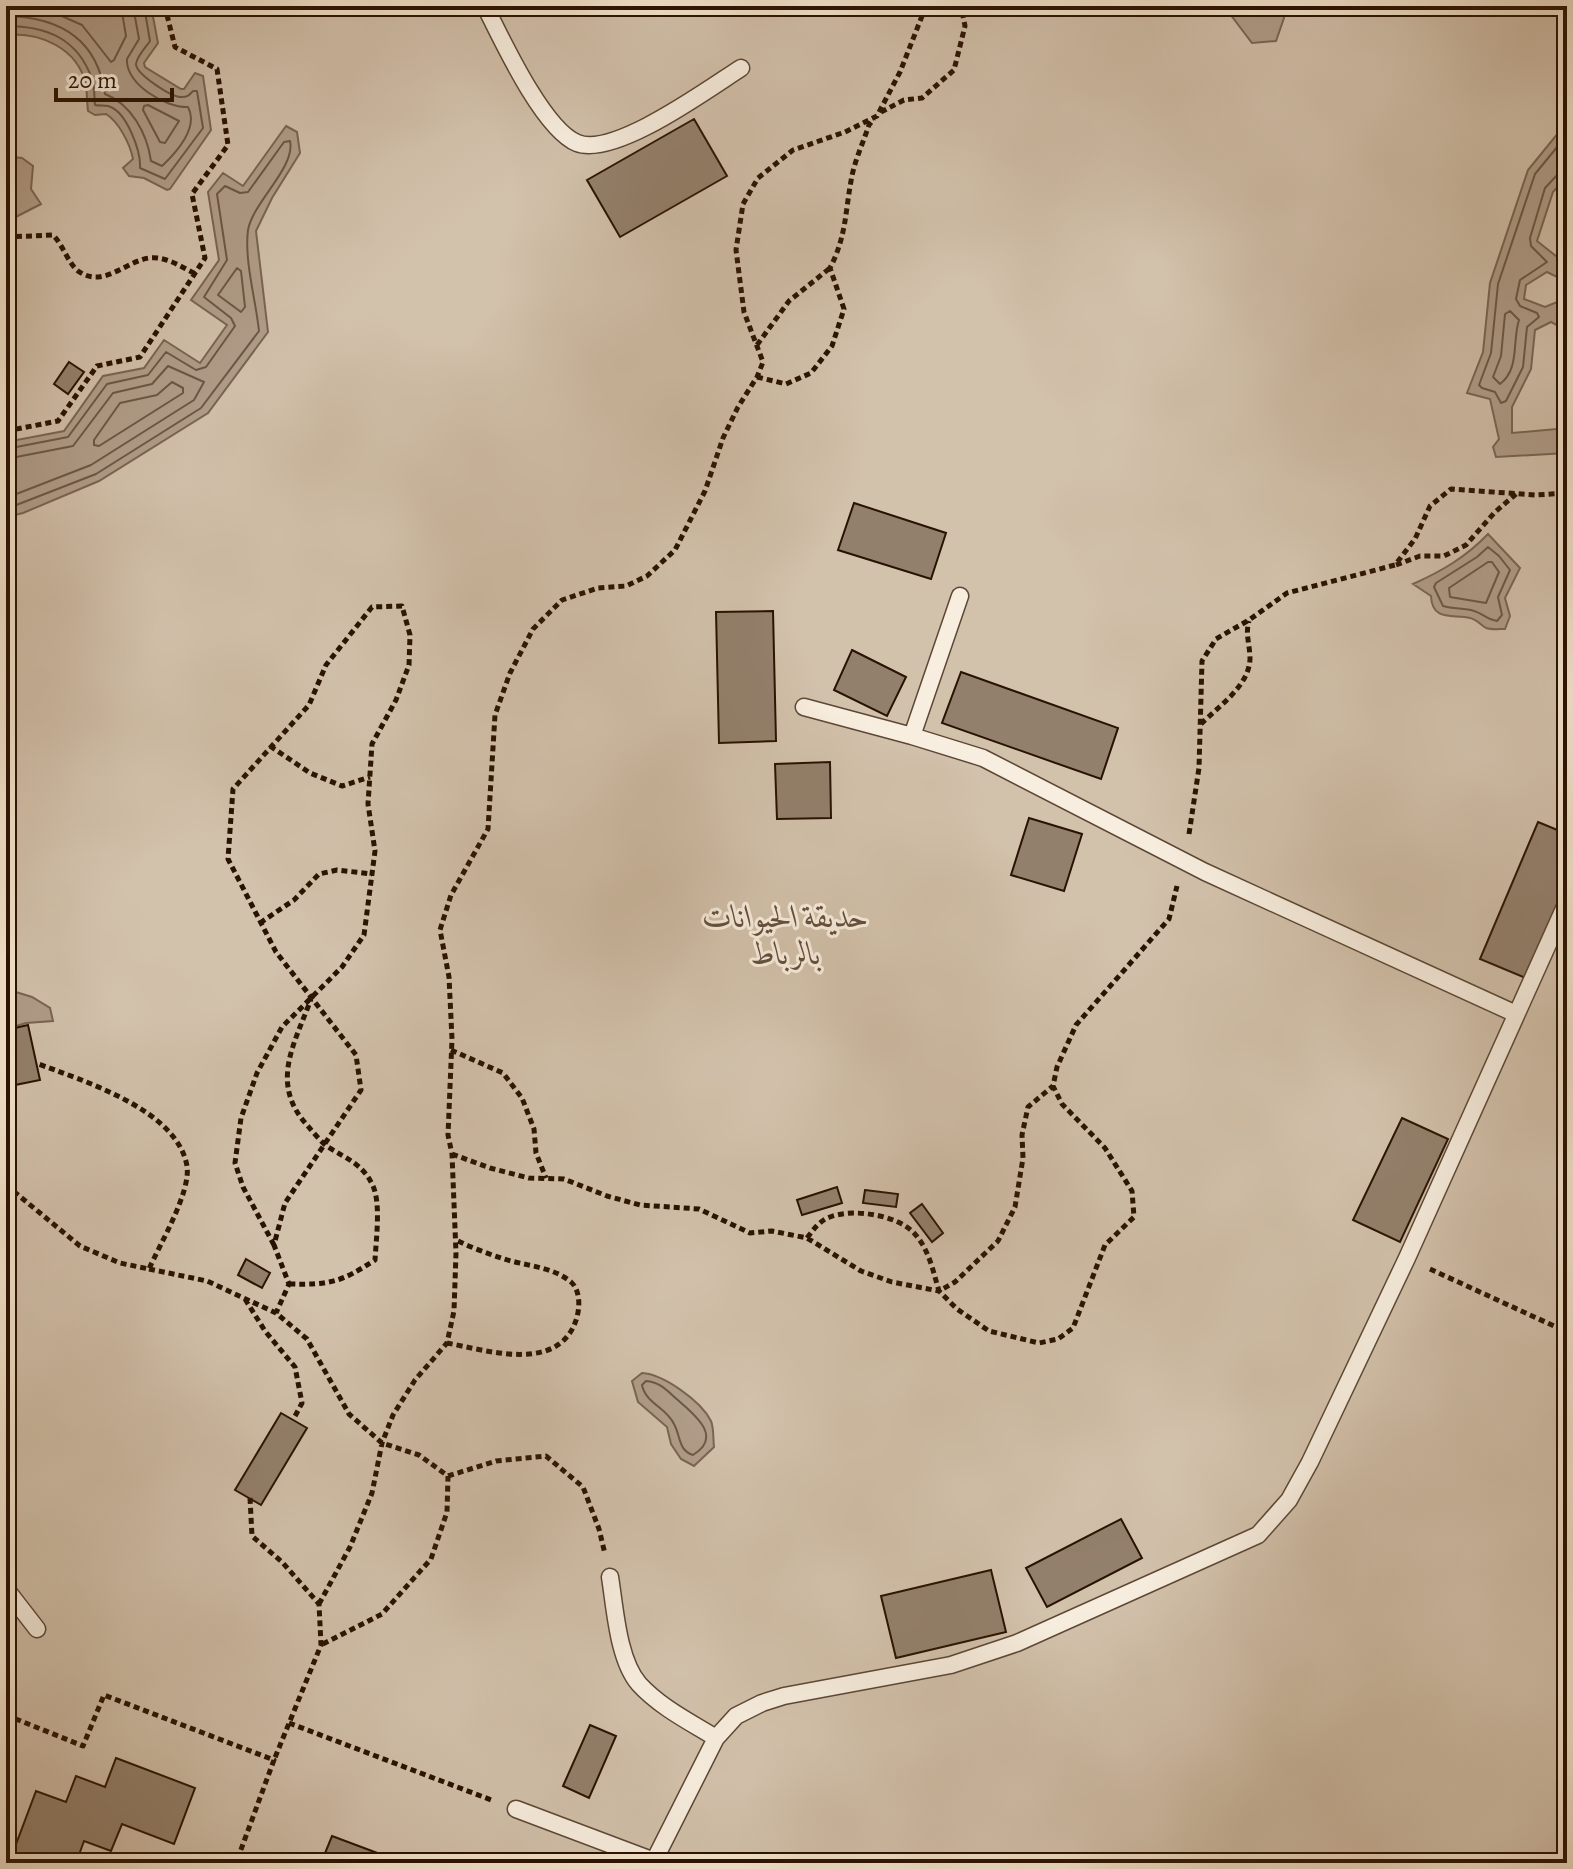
<svg xmlns="http://www.w3.org/2000/svg" width="1573" height="1869" viewBox="0 0 1573 1869" font-family="Alegreya,Amiri,serif">
<style>
.green{fill:#d2c1ab;stroke:#7e6a56;stroke-width:2}
.water{fill:#b09d89;stroke:#7a6553;stroke-width:2}
.lines{fill:none;stroke-linecap:round;stroke-linejoin:round}
.shore{stroke:#6c5846;stroke-width:2}
.building{fill:#93806c;stroke:#291202;stroke-width:2}
.service-casing{stroke:#5c4735;stroke-width:19}
.path{stroke:#291202;stroke-width:5;stroke-dasharray:6 4;stroke-linecap:butt}
.service{stroke:#f8eedf;stroke-width:16}
.labels{text-anchor:middle;stroke-width:6;stroke-linejoin:round;paint-order:stroke}
.park-label{font-size:32px;font-style:italic;fill:#644f3d;stroke:#f8eedf}
</style>
<rect width="100%" height="100%" fill="#f5e5ce"/>
<filter id="stains"><feTurbulence type="fractalNoise" baseFrequency=".0025" numOctaves="4"/><feColorMatrix values="0 0 0 0 .2 0 0 0 0 .09 0 0 0 0 .02 0 0 0 .5 -.17"/></filter>
<radialGradient id="worn" r=".72"><stop offset=".6" stop-color="#630" stop-opacity="0"/><stop offset="1" stop-color="#630" stop-opacity=".3"/></radialGradient>
<path class="green" d="M6 6H1567V1863H6Z"/>
<path class="water" d="M6 6H151L158 43 144 63 145 67 181 89H184L195 73 203 76 211 130 170 189 167 190 144 178 129 176 123 168 133 159C130 144 119 122 106 114L95 115 88 111C87 103 87 93 86 85 78 48 40 32 6 35Z
M1224 6H1282L1284 18 1276 41 1252 43Z
M1567 122V176L1553 192 1537 241 1561 260H1567V282L1547 272 1526 285 1524 299 1545 307 1567 298V331L1551 322 1535 330 1531 369 1512 407V433L1567 428V453L1496 457 1493 447 1499 439 1490 399 1467 393 1483 352 1490 283 1528 170Z
M286 126 297 132 300 153 272 198 256 231 268 332 208 413 99 481 23 513 6 517V442L64 431 103 376 144 368 164 340 200 363 227 325 191 300 219 260 208 192 223 173 243 186Z
M6 156 22 158 33 166 31 189 41 204 6 222Z
M1488 534 1520 568 1505 598 1510 616 1505 629C1499 629 1492 630 1486 628 1481 625 1476 619 1470 618 1453 614 1432 622 1431 596L1413 584C1442 571 1466 557 1488 534Z
M6 989 32 997 50 1008 53 1021 26 1023 6 1029Z
M642 1373C663 1374 701 1401 711 1421 714 1428 713 1439 714 1447L694 1466 681 1459 671 1444 667 1427 638 1402 632 1381Z"/>
<g class="lines">
<path class="shore" d="M39 6 82 25 111 62 114 60 126 36 121 6
M6 16C59 17 97 38 105 94 131 104 147 133 151 161L162 166C177 152 199 127 188 107 166 108 125 84 127 59L139 39 133 6
M6 26C47 26 78 39 92 79 95 87 94 97 95 105 100 106 104 105 108 106 127 111 141 152 140 168L165 179 203 128 197 91H193C189 95 188 97 182 97 172 98 136 74 136 64 137 56 146 47 150 41L144 6
M148 105 179 121 165 143 160 142 143 110 144 106Z
M1567 135 1535 174 1498 284 1491 353 1479 385 1482 388 1495 392 1501 403 1506 401 1523 367 1527 327 1539 317 1537 313 1520 306 1516 299 1520 280 1547 262 1531 246 1530 238 1545 188 1559 173 1567 171
M237 268 241 271 245 307 241 312 218 295Z
M1510 311 1519 320C1512 341 1520 369 1500 384L1493 377 1501 356 1505 314Z
M172 382 183 388V393L99 446 94 445V440L120 403 157 395Z
M6 449 68 437 107 384 148 375 166 352 196 370 206 367 235 326 231 318 204 297 227 260 217 194 225 186 240 193 248 192 284 142 290 141C296 167 253 202 248 230 244 260 256 301 259 331L201 408 96 474 6 509
M6 459 73 446 113 393 152 384 168 366 204 382 194 400 91 465 6 498
M1488 547 1499 556 1510 570 1498 597 1502 615 1497 621C1487 620 1481 612 1471 610 1461 608 1453 609 1443 606L1434 587 1436 583 1477 557Z
M1488 562H1492L1499 572 1486 603 1450 597 1449 588Z
M646 1381C661 1382 668 1392 679 1401 695 1415 723 1437 693 1455 678 1450 681 1437 674 1424 666 1407 646 1404 642 1385Z"/>
</g>
<path class="building" d="M694 119 727 176 620 237 587 180Z
M69 362 84 372 68 394 54 384Z
M854 503 946 533 931 579 838 550Z
M773 611 776 741 719 743 716 612Z
M852 650 906 677 887 716 834 690Z
M961 672 1118 728 1101 779 942 723Z
M830 762 831 818 777 819 775 764Z
M1029 818 1082 834 1064 891 1011 875Z
M1538 822 1567 834V886L1528 979 1480 959Z
M28 1025 40 1080 10 1086 6 1071V1030Z
M1402 1118 1448 1139 1400 1242 1353 1220Z
M837 1187 842 1203 802 1215 797 1200Z
M865 1190 898 1194 896 1207 863 1203Z
M922 1204 943 1233 932 1242 910 1213Z
M246 1259 270 1273 262 1288 238 1275Z
M6 1362 15 1366 6 1386Z
M281 1413 307 1428 261 1505 235 1490Z
M1121 1519 1142 1558 1047 1607 1026 1568Z
M991 1570 1006 1632 896 1658 881 1596Z
M590 1725 616 1736 589 1798 563 1786Z
M116 1758 195 1788 174 1844 122 1824 111 1851 84 1841 76 1863H9L36 1791 66 1802 76 1776 105 1787Z
M332 1836 404 1863H321Z"/>
<g class="lines">
<defs>
<path id="service" d="M485 6C502 40 543 129 577 143 614 158 708 89 741 68
M960 596 912 736 983 758 1205 872 1516 1014
M804 707 912 736
M610 1577C615 1608 618 1660 639 1684 660 1707 690 1722 716 1738
M6 1589 37 1629
M516 1809 654 1861
M653 1863 716 1738 736 1716 762 1703 784 1696 951 1665 1017 1643 1258 1535 1289 1500 1310 1462 1407 1258 1567 902"/>
</defs>
<use href="#service" class="service-casing"/>
<path class="path" d="M881 112 904 100 922 98 954 70 965 26 961 6
M6 237 53 235C63 245 68 263 78 271 103 289 126 261 149 258 167 256 181 267 196 274
M6 306V335
M757 345 789 301 830 268
M757 377 786 384 811 373 832 346 844 309 830 268C846 237 845 214 851 181 854 162 863 143 869 125L874 119
M6 431 58 421 97 366 140 357 205 258 192 194 228 145 217 69 175 47 166 11 169 6
M1396 565 1420 556H1444L1466 545 1495 512 1516 494
M1201 724C1219 706 1249 686 1250 659 1250 645 1245 634 1249 621
M270 746 310 773 342 786 370 777
M1189 834 1199 768 1202 661 1216 639 1249 620 1287 593 1395 565 1415 539 1430 506 1451 489 1535 495 1567 493
M260 923 294 900 319 874 337 870 372 874
M451 1050 503 1073 522 1098 534 1129 536 1153 546 1178
M452 1154 490 1168 529 1178 564 1179 607 1196 640 1205 699 1209 750 1233 772 1231 807 1238 861 1271 892 1282 939 1291 957 1309 989 1331 1039 1343 1058 1339 1073 1328 1105 1245 1134 1217 1132 1191 1105 1148 1062 1104 1053 1086 1057 1067 1076 1025 1169 919 1177 886
M6 1185 80 1246 120 1263 149 1269C160 1244 191 1192 187 1166 177 1109 83 1081 36 1063
M807 1238C814 1229 819 1221 830 1217 854 1208 897 1215 914 1233 929 1249 933 1271 939 1291L955 1282 998 1241 1015 1207 1023 1158 1022 1135 1028 1107 1053 1086
M274 1245 243 1187 235 1163 241 1118 257 1073 282 1027 342 967 364 935 375 851 368 804 372 744 396 700 409 665 410 635 402 606 372 607 326 665 309 705 233 789 228 859 276 952 356 1055 361 1090 285 1203 274 1245 289 1284 276 1313
M149 1269 207 1281 276 1313 307 1339 349 1414 382 1443 419 1455 448 1476 447 1512 431 1559 382 1614 321 1645
M1430 1269 1567 1332
M289 1284C331 1285 341 1282 375 1260 376 1240 381 1204 373 1186 363 1164 347 1159 328 1147 320 1141 313 1132 307 1125 269 1083 295 1043 311 999
M245 1299 265 1331 295 1367 302 1403 293 1420
M447 1343C489 1351 561 1374 577 1317 580 1306 580 1290 571 1282 552 1266 524 1266 501 1258 486 1253 470 1247 456 1240
M448 1476 496 1461 546 1456 583 1487 599 1529 605 1554
M250 1498 252 1536 282 1562 319 1604 321 1645 274 1760
M319 1604 350 1547 372 1493 382 1443 393 1415 415 1380 447 1343 454 1311 456 1253 452 1154 448 1135 452 1039 449 977 440 930 451 895 488 829 495 715 510 673 533 629 562 600 598 588 626 586 647 576 675 550 705 491 723 438 738 407 757 377 763 362 744 312 736 250 743 204 758 178 793 150 845 132 877 116 900 72 926 6
M6 1715 83 1746 104 1695 274 1760 236 1863
M289 1723 494 1801"/>
<use href="#service" class="service"/>
</g>
<g class="labels">
<g class="park-label">
<text x="786" y="927">حديقة الحيوانات<tspan x="786" dy="37">بالرباط</tspan></text>
</g>
</g>
<rect width="1573" height="1869" fill="none" stroke="#f5e5ce" stroke-width="32"/>
<rect x="8" y="8" width="1557" height="1853" fill="none" stroke="#291202" stroke-width="4"/>
<rect x="16" y="16" width="1541" height="1837" fill="none" stroke="#291202" stroke-width="2"/>
<path d="M56 88v12h116v-12" fill="none" stroke="#291202" stroke-width="4"/>
<text x="68" y="88" font-size="24" fill="#291202" stroke="#f8eedf" stroke-width="6" paint-order="stroke">20 m</text>
<rect width="100%" height="100%" filter="url(#stains)"/>
<rect width="100%" height="100%" fill="url(#worn)"/>
</svg>
